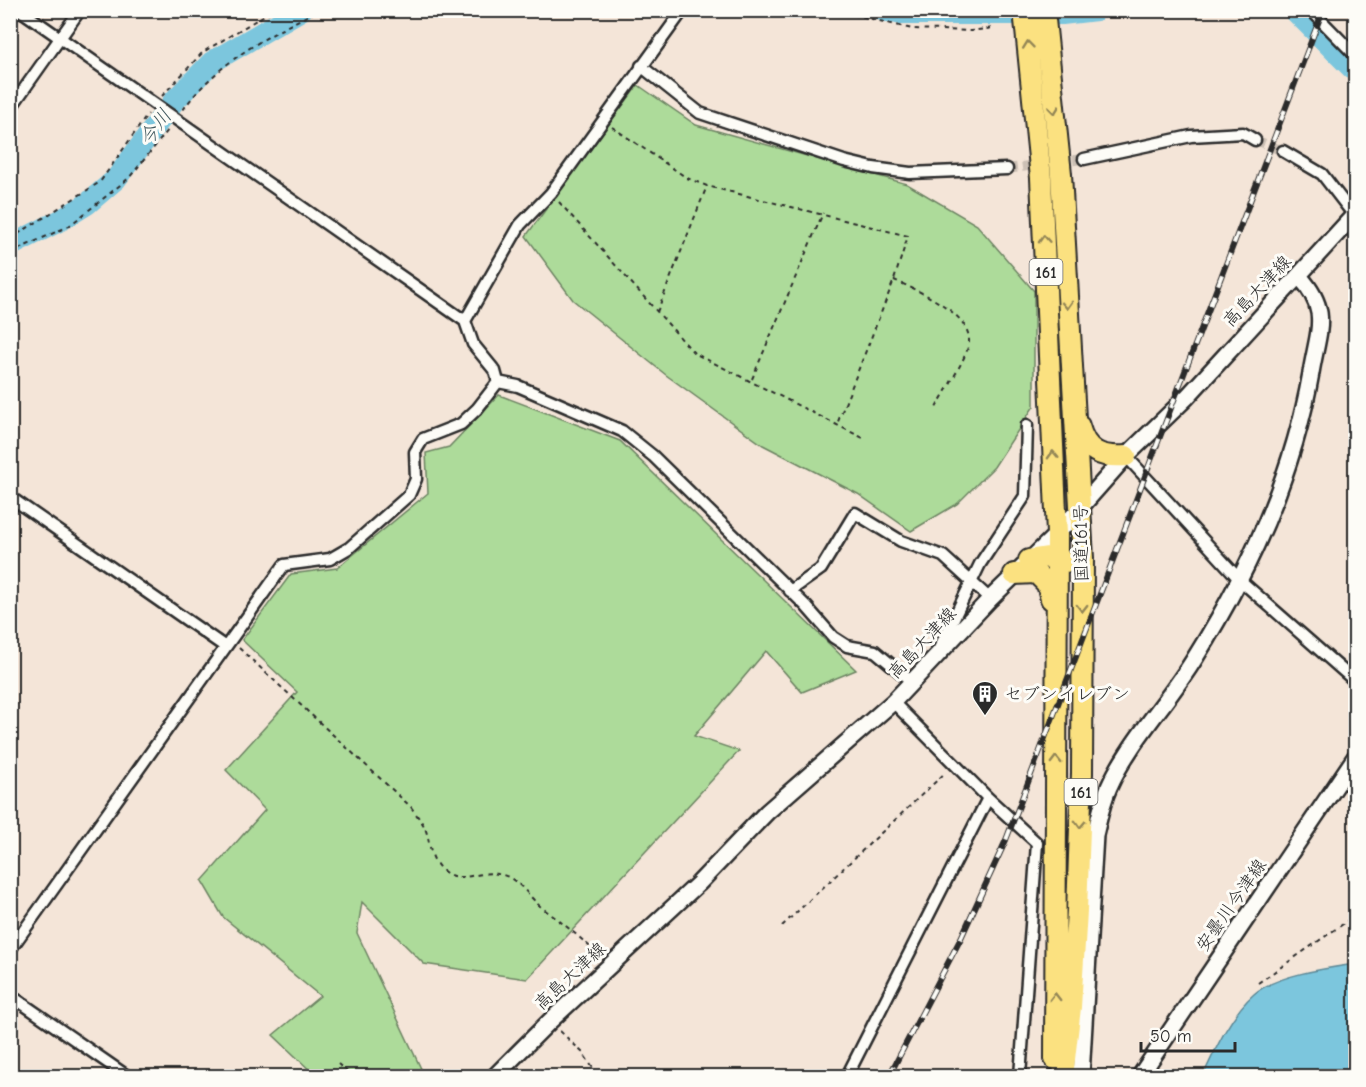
<svg xmlns="http://www.w3.org/2000/svg" width="1366" height="1087" viewBox="0 0 1366 1087" font-family="'Comic Neue','Klee One',sans-serif">
<style>
.green{fill:#addb9a;stroke:#6c8362;stroke-width:1.5}
.water{fill:#7cc6dd;stroke:#5c8896;stroke-width:1.5}
.lines{fill:none;stroke-linecap:round;stroke-linejoin:round}
.river{stroke:#7cc6dd;stroke-width:22}
.street-tunnel{stroke:#ccc0b5;stroke-width:10;stroke-dasharray:10 5;stroke-linecap:butt}
.street-casing{stroke:#2b2b2b;stroke-width:15}
.secondary-casing{stroke:#2b2b2b;stroke-width:20}
.highway-casing{stroke:#2b2b2b;stroke-width:24}
.path{stroke:#2b2b2b;stroke-width:2;stroke-dasharray:4.5 4.5;stroke-linecap:butt}
.street{stroke:#fdfcf7;stroke-width:10}
.secondary{stroke:#fdfcf7;stroke-width:15}
.highway{stroke:#fbe180;stroke-width:20}
.rail-casing{stroke:#2b2b2b;stroke-width:6}
.rail{stroke:#fdfcf7;stroke-width:4;stroke-dasharray:11;stroke-linecap:butt}
.oneway{stroke:#938656}
.labels{text-anchor:middle;stroke-width:6;stroke-linejoin:round;paint-order:stroke}
.shield{fill:#fdfcf7;stroke:#6a6a68;stroke-width:1.5}
.shield-label{font-size:16px;font-weight:bold;fill:#2b2b2b}
.street-label{font-size:18px;fill:#2b2b2b;stroke:#fdfcf7}
.poi-label{font-size:18px;fill:#2b2b2b;stroke:#fdfcf7;text-anchor:start}
.water-label{font-size:20px;font-style:italic;fill:#435a60;stroke:#fdfcf7}
</style>
<rect width="100%" height="100%" fill="#f4e5d8"/>
<filter id="ink" filterUnits="userSpaceOnUse"><feTurbulence type="fractalNoise" baseFrequency=".0167" numOctaves="2"/><feDisplacementMap in="SourceGraphic" scale="12" xChannelSelector="R" yChannelSelector="G"/><feConvolveMatrix kernelMatrix="1 2 1 2 8 2 1 2 1" color-interpolation-filters="sRGB"/></filter>
<g filter="url(#ink)">
<path class="green" d="M638 85 696 125 907 184 977 225 1034 291V406L994 467 957 504 911 531 858 494 763 445 666 375 573 300 526 236Z
M499 395 620 441 856 670 802 692 766 651 694 736 739 751 527 979 424 964 362 902 357 933 424 1075 316 1076 273 1035 320 996 223 917 202 881 265 810 226 770 297 692 242 640 291 574 337 568 428 493 426 453 449 447Z"/>
<path class="water" d="M1355 964V1076H1203C1215 1050 1231 1014 1254 994 1276 975 1327 968 1355 964Z"/>
<g class="lines">
<path class="river" d="M882 10 902 14H1062L1096 10
M1294 10 1356 72
M10 246 63 219 87 204 116 179 174 101 212 62 301 10"/>
<path class="street-tunnel" d="M1255 140 1283 151
M1058 162 1084 159
M1007 169 1042 164"/>
<defs>
<path id="street" d="M1311 10 1356 56
M641 66 700 113 844 161 873 168 910 173 1007 169
M10 109 80 10
M1283 151 1322 174 1356 218
M1084 159 1191 136 1243 133 1255 140
M465 321 520 225 551 193 683 10
M498 382 518 386 622 431 653 456 806 606 833 637 847 646 875 651 912 682
M1126 456 1241 581 1356 682
M10 497 224 646
M790 591 821 569 855 513 901 541 943 556 990 599
M937 653 980 564 1025 496 1027 425
M893 702 988 798 1037 843 1020 1076
M10 950 284 565 330 559 349 548 409 495 416 479 415 452 423 439 461 424 477 409 498 382 495 371 473 344 465 321 20 10
M10 995 127 1076
M847 1076 988 798"/>
<path id="secondary" d="M495 1076 550 1021 698 884 767 812 893 702 990 599 1057 534 1126 456 1187 397 1356 213
M1081 1076 1095 835C1099 819 1102 802 1109 787 1129 742 1169 701 1195 658 1250 570 1293 476 1311 373 1318 330 1331 311 1299 276
M1140 1076 1356 756"/>
<path id="highway" d="M1024 10 1041 178 1057 534 1055 1059
M1044 10 1061 174 1083 558 1082 773 1077 911 1071 1007 1063 1076
M1079 426C1086 452 1101 458 1126 456
M1029 560 1055 556 1066 562
M1014 574 1036 573 1047 584 1051 599"/>
</defs>
<use href="#street" class="street-casing"/>
<use href="#secondary" class="secondary-casing"/>
<use href="#highway" class="highway-casing"/>
<path class="path" d="M836 10 912 29 971 31 993 28
M162 96 203 52 273 10
M183 110C216 63 268 35 319 10
M612 127 687 178 707 186 908 236 894 280 837 424
M559 202 694 353 863 438
M10 239 100 182 148 114
M10 253 69 226 129 178 169 129
M894 280C916 290 971 312 969 342 969 354 943 395 936 408
M657 312 707 186
M752 379 823 213
M239 648 411 807C415 813 421 820 424 826 431 840 428 857 441 869 459 886 477 870 498 874 517 876 528 896 541 907 563 923 581 938 601 957
M782 926 946 772
M1258 983 1356 915
M560 1031 583 1053 598 1076
M338 1064 352 1076"/>
<use href="#street" class="street"/>
<use href="#secondary" class="secondary"/>
<use href="#highway" class="highway"/>
<defs>
<path id="rail" d="M889 1076 961 938 1006 840 1323 10"/>
</defs>
<use href="#rail" class="rail-casing"/>
<use href="#rail" class="rail"/>
</g>
<defs><path id="oneway-chevron" d="M-2-3.5L2.5 0L-2 3.5" fill="none" stroke-width="1.6" stroke-linecap="round" stroke-linejoin="round" transform="scale(1.5)"/></defs>
<g class="oneway">
<use href="#oneway-chevron" transform="translate(1028 45) rotate(-96)"/>
<use href="#oneway-chevron" transform="translate(1054 110) rotate(84)"/>
<use href="#oneway-chevron" transform="translate(1044 239) rotate(-93)"/>
<use href="#oneway-chevron" transform="translate(1067 305) rotate(87)"/>
<use href="#oneway-chevron" transform="translate(1053 455) rotate(-92)"/>
<use href="#oneway-chevron" transform="translate(1082 608) rotate(90)"/>
<use href="#oneway-chevron" transform="translate(1056 760) rotate(-91)"/>
<use href="#oneway-chevron" transform="translate(1080 824) rotate(92)"/>
<use href="#oneway-chevron" transform="translate(1055 997) rotate(-90)"/>
</g>
</g>
<defs>
<symbol id="building-pin" viewBox="-11 -11 22 30"><path d="M0 17L-7.5 6A9.5 9.5 0 1 1 7.5 6Z" fill="#2b2b2b" stroke="#fdfcf7"/><path d="M-4-6H4V6H1V3H-1V6H-4ZM-2.5-4.3h1.7v1.8h-1.7ZM.8-4.3h1.7v1.8H.8ZM-2.5-1h1.7V.8h-1.7ZM.8-1h1.7V.8H.8Z" fill="#fff"/></symbol>
</defs>
<g fill-rule="evenodd">
<use href="#building-pin" x="970" y="679" width="30" height="40"/>
</g>
<g class="labels">
<g class="shield">
<rect x="1029.5" y="259" width="33" height="26" rx="4.5"/>
<rect x="1064.5" y="779" width="33" height="26" rx="4.5"/>
</g>
<g class="shield-label">
<text x="1046" y="278">161</text>
<text x="1081" y="798">161</text>
</g>
<g class="street-label">
<text transform="translate(1257 291) rotate(-47)" y="6">高島大津線</text>
<text transform="translate(1081 543) rotate(-91)" y="6">国道161号</text>
<text transform="translate(922 643) rotate(-47)" y="6">高島大津線</text>
<text transform="translate(1231 905) rotate(-55)" y="6">安曇川今津線</text>
<text transform="translate(570 976) rotate(-43)" y="6">高島大津線</text>
</g>
<g class="poi-label">
<text x="1004" y="700">セブンイレブン</text>
</g>
<g class="water-label">
<text transform="translate(155 127) rotate(-53)" y="7">今川</text>
</g>
</g>
<rect width="1366" height="1087" fill="none" stroke="#fdfcf7" stroke-width="36"/>
<rect x="18" y="18" width="1330" height="1051" fill="none" stroke="#2b2b2b" stroke-width="2" filter="url(#ink)"/>
<path d="M1141 1042v9h94v-9" fill="none" stroke="#2b2b2b" stroke-width="3"/>
<text x="1150" y="1042" font-size="18" fill="#2b2b2b" stroke="#fdfcf7" stroke-width="4.5" paint-order="stroke">50 m</text>
</svg>
